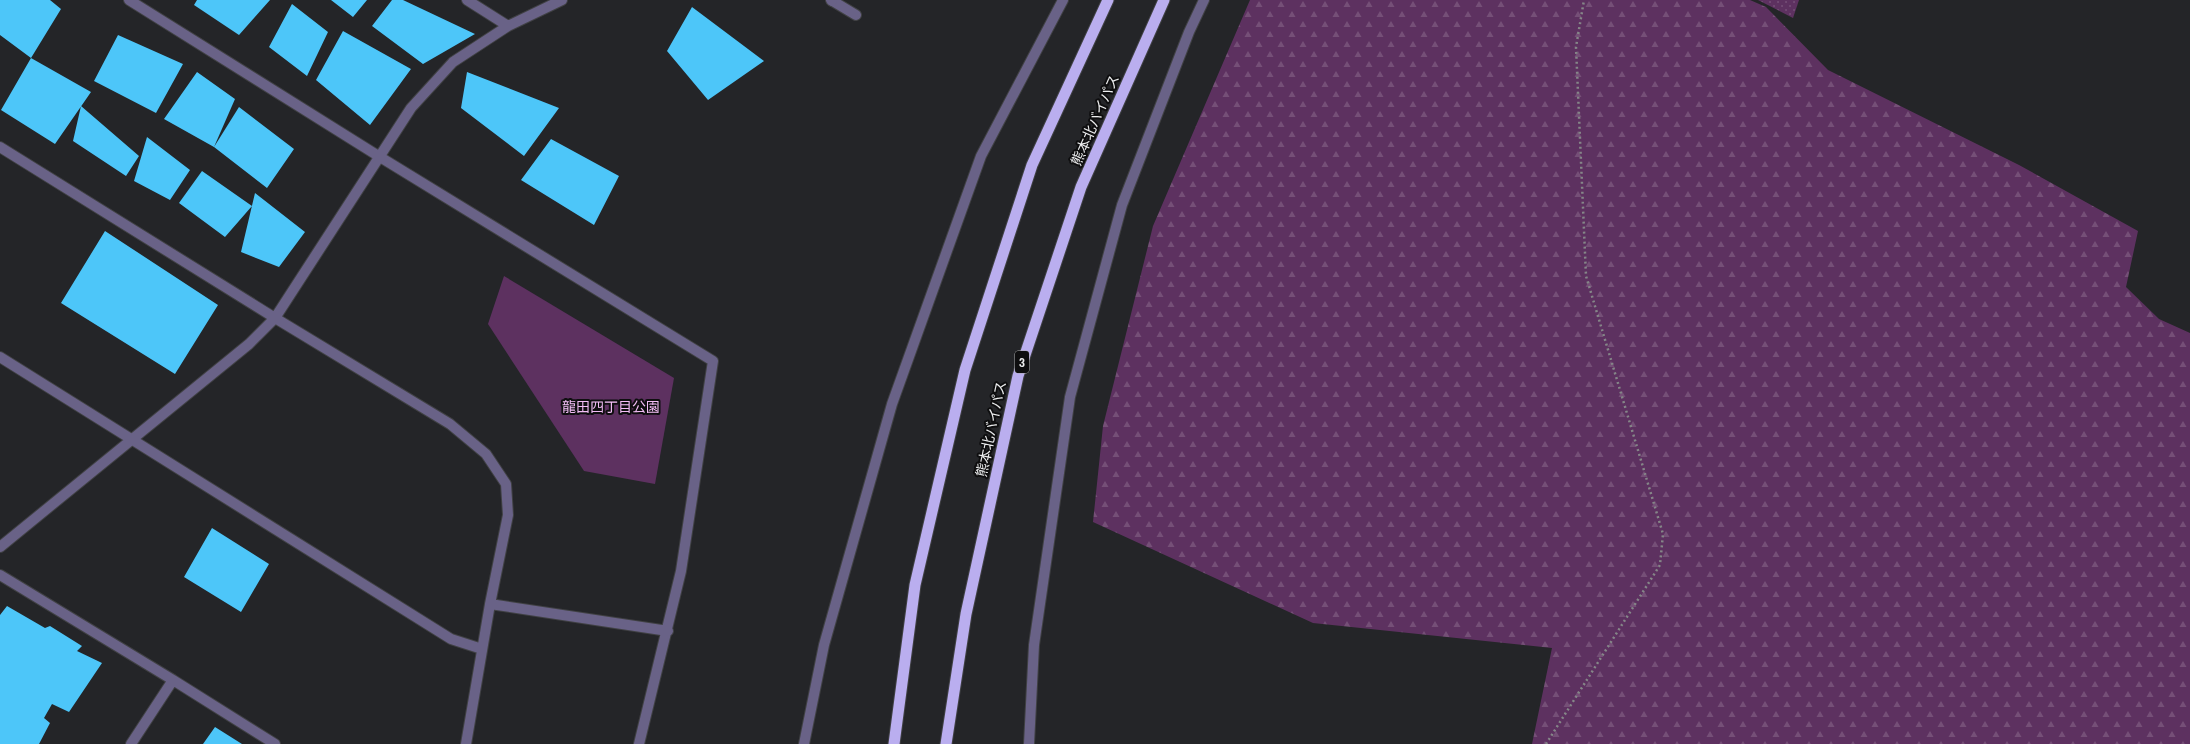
<svg xmlns="http://www.w3.org/2000/svg" width="2190" height="744" viewBox="0 0 2190 744" font-family="'Archivo Narrow','Noto Sans JP',sans-serif">
<style>
.grass{fill:url(#grass-dots)}
.forest{fill:url(#forest-firs)}
.park{fill:#5d3160}
.building{fill:#4dc6f9}
.lines{fill:none;stroke-linecap:round;stroke-linejoin:round}
.service-casing{stroke:#404144;stroke-width:12}
.minor-casing{stroke:#404144;stroke-width:12}
.trunk-casing{stroke:#404144;stroke-width:13}
.path{stroke:#858688;stroke-width:2.5;stroke-dasharray:2 3;stroke-linecap:butt}
.service{stroke:#696287;stroke-width:10}
.minor{stroke:#696287;stroke-width:10}
.trunk{stroke:#baaeef;stroke-width:11}
.labels{text-anchor:middle;stroke-width:4;stroke-linejoin:round;paint-order:stroke}
.shield{fill:#0e0e0f;stroke:#abacac;stroke-width:1}
.shield-label{font-size:13px;font-weight:bold;fill:#eeeff0}
.street-label{font-size:14px;fill:#eeeff0;stroke:#0e0e0f}
.park-label{font-size:14px;fill:#f2bdf5;stroke:#0e0e0f}
</style>
<defs>
<pattern id="grass-dots" width="8" height="8" patternUnits="userSpaceOnUse"><rect width="8" height="8" fill="#5d3160"/><path d="M2 2h.1M6 6h.1" fill="none" stroke="#754f77" stroke-width="1.8" stroke-linecap="round"/></pattern>
<pattern id="forest-firs" width="22" height="20" patternUnits="userSpaceOnUse"><rect width="22" height="20" fill="#5d3160"/><path d="M5 1l3.5 6h-7zM16 11l3.5 6h-7z" fill="#754f77"/></pattern>
</defs>
<rect width="100%" height="100%" fill="#242528"/>
<path class="grass" d="M1758 0H1799L1793 18Z"/>
<path class="forest" d="M1250 0H1750L1766 7 1828 70 2019 165 2138 231 2126 287 2159 319 2190 333V744H1532L1552 648 1313 623 1093 522 1103 426 1153 226Z"/>
<path class="park" d="M504 276 674 378 655 484 584 471 488 324Z"/>
<path class="building" d="M0 0H50L61 9 31 58 0 35Z
M197 0H270L239 35 194 5Z
M331 0H367L353 17Z
M392 0H403L475 34 423 64 372 26Z
M292 4 328 32 307 76 269 47Z
M692 7 764 61 708 100 667 51Z
M343 31 411 69 370 125 316 80Z
M118 35 183 64 156 113 94 81Z
M31 58 91 92 55 144 1 110Z
M197 72 235 99 214 147 164 119Z
M467 72 559 108 524 156 461 108Z
M81 106 139 156 126 176 73 141Z
M239 107 294 149 267 188 214 147Z
M147 137 190 170 170 200 134 181Z
M551 139 619 176 594 225 521 180Z
M202 171 252 206 225 237 179 203Z
M255 193 305 232 279 267 241 252Z
M105 231 218 305 175 374 61 303Z
M212 528 269 564 241 612 184 577Z
M7 606 45 628 50 626 82 646 77 651 102 663 69 712 52 704 44 718 50 723 39 744H0V615Z
M215 727 242 744H203Z"/>
<g class="lines">
<defs>
<path id="service" d="M831 0 856 15"/>
<path id="minor" d="M129 0 380 157 713 361 681 571 639 744
M467 0 508 26
M832 1V0
M0 147 275 318 450 424 486 454 506 484 508 515 490 604 466 744
M0 357 451 639 482 649
M0 547 249 344 275 318 411 108 453 62 508 26 562 0
M0 575 173 680 131 744
M490 604 668 631
M173 680 275 744
M804 744 824 645 892 404 981 156 1063 0
M1029 744 1034 645 1070 397 1122 205 1189 32 1204 0"/>
<path id="trunk" d="M894 744 915 585 965 370 1032 165 1108 0
M946 744 966 614 1018 376 1081 187 1164 0"/>
</defs>
<use href="#service" class="service-casing"/>
<use href="#minor" class="minor-casing"/>
<use href="#trunk" class="trunk-casing"/>
<path class="path" d="M1546 744 1660 565 1663 534 1586 276 1576 47 1584 0"/>
<use href="#service" class="service"/>
<use href="#minor" class="minor"/>
<use href="#trunk" class="trunk"/>
</g>
<g class="labels">
<rect class="shield" x="1015" y="351" width="14" height="22" rx="3"/>
<g class="shield-label">
<text x="1022" y="367">3</text>
</g>
<g class="street-label">
<text transform="translate(1095 120) rotate(-66)" y="5">熊本北バイパス</text>
<text transform="translate(991 429) rotate(-78)" y="5">熊本北バイパス</text>
</g>
<g class="park-label">
<text x="611" y="412">龍田四丁目公園</text>
</g>
</g>
</svg>
